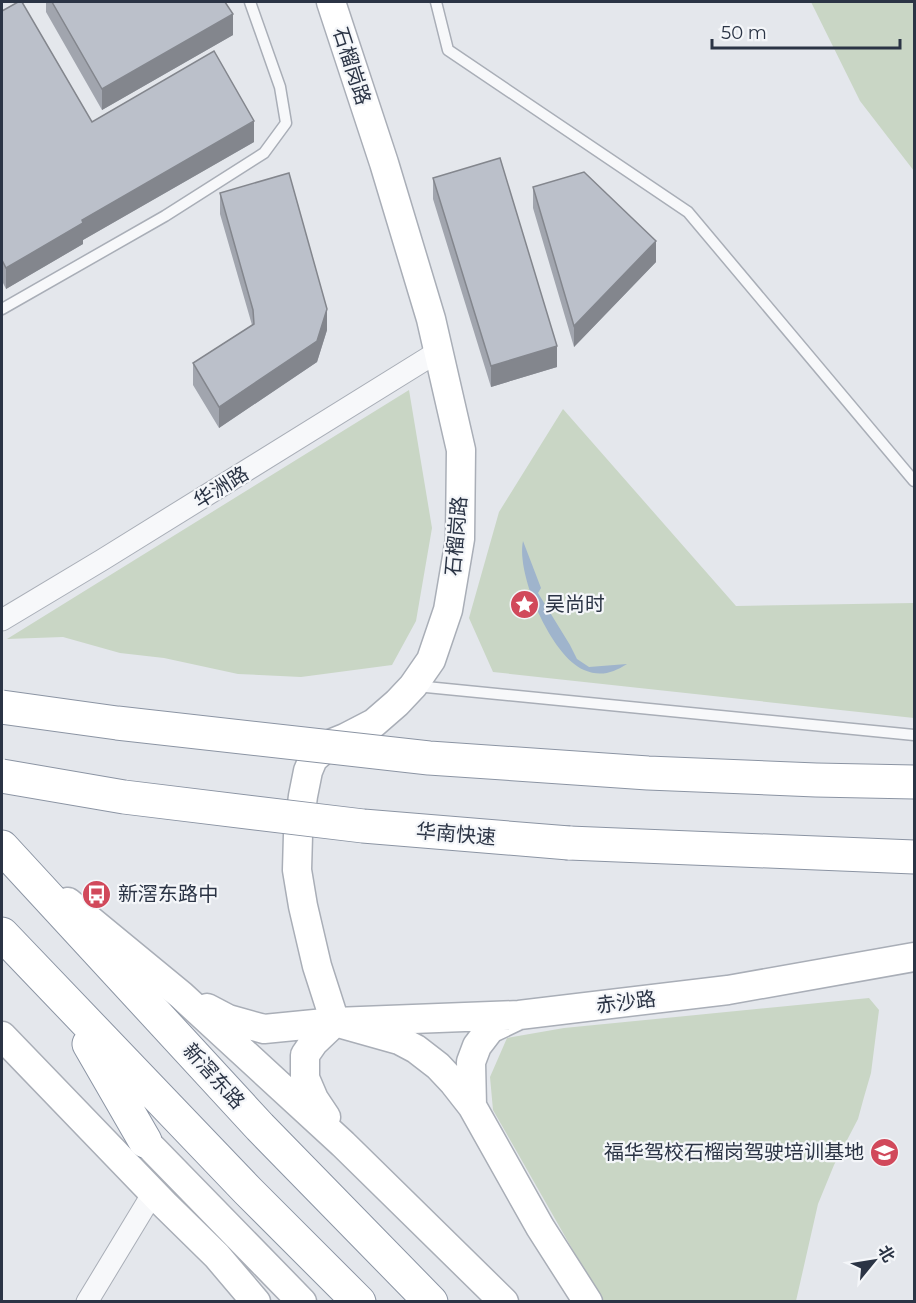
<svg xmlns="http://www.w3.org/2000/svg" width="916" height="1303" viewBox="0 0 916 1303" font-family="Montserrat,'Noto Sans SC',sans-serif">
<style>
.green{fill:#c9d6c5}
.water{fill:#9fb4cc}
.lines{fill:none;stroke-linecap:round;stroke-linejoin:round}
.service-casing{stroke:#a9aeb7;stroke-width:13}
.minor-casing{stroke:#a9aeb7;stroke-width:23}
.secondary-casing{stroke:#a9aeb7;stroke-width:31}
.trunk-casing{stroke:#8b94a3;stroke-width:35}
.motorway-casing{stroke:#8b94a3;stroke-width:35}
.service{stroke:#f7f8fa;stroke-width:10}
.minor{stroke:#f7f8fa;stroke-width:21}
.secondary{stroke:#fff;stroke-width:28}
.trunk{stroke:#fff;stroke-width:33}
.motorway{stroke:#fff;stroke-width:33}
.motorway-bridge-casing{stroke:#8b94a3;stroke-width:35;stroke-linecap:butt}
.motorway-bridge{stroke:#fff;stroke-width:33}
.wall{fill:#a1a5ae}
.shaded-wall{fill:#83868d}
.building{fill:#bbc0ca;stroke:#83868d;stroke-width:1.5}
.labels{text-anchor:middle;stroke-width:4.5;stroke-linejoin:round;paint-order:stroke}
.street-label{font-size:20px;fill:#2b3445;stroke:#f4f6f9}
.poi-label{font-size:20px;fill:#2b3445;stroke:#f4f6f9;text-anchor:start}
</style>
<rect width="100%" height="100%" fill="#e4e7ec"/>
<path class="green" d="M811 2H914V171L860 101Z
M409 390 432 528 416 621 392 665 301 677 238 674 164 658 120 653 63 637 7 639Z
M563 409 736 606 914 603V718L493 672 469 618 499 512Z
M869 998 879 1010 871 1073 864 1097 858 1119 834 1165 818 1204 796 1301H604L595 1289 493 1110 490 1077 507 1038 564 1028Z"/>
<path class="water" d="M523 541 541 588 538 593 570 645 577 659 589 667 627 664C613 673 600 677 584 670 551 656 516 574 523 541Z"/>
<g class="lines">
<defs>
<path id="service" d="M436 2 448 50 688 212 914 481
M2 309 165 216 264 153 286 123 280 87 250 2
M416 686 914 735"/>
<path id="minor" d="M2 620 102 560 439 351
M87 1302 153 1193"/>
<path id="secondary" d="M331 2 384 163 431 319 461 450 460 539 448 610 431 660 413 686 397 703 374 723 345 738 330 744 313 759 308 771 303 796 298 835 297 870 303 906 317 966 335 1022
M68 902 181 995 343 1144 504 1302
M207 1008 228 1019 264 1029 335 1022 399 1040 416 1049 438 1066 454 1083 472 1106 540 1227 588 1302
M335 1022 519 1015 728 990 914 957
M2 1036 164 1204 217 1256 256 1302
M472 1106 471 1062 477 1046 490 1029 517 1016
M326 1117 314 1099 305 1078V1055L314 1042 335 1022
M145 1141 302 1302"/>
<path id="trunk" d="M2 847 260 1127 431 1302
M2 934 248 1191 359 1302
M89 1044 145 1141"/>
<path id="motorway" d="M569 843 914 857"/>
</defs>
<use href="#service" class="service-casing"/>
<use href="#minor" class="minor-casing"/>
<use href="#secondary" class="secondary-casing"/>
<use href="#trunk" class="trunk-casing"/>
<use href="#motorway" class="motorway-casing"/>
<use href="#service" class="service"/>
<use href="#minor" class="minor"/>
<use href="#secondary" class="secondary"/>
<use href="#trunk" class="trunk"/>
<use href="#motorway" class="motorway"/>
<defs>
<path id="motorway-bridge" d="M2 707 117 723 429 758 648 773 816 780 914 782
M2 776 124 797 363 826 569 843"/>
</defs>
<use href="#motorway-bridge" class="motorway-bridge-casing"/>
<use href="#motorway-bridge" class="motorway-bridge"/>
</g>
<path class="wall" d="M46 2H225L233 35 102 110 46 12Z
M2 11 92 122 254 142 83 240V244L6 289 2 281Z
M433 178 557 367 491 387 433 199Z
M533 187 656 262 574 347 533 208Z
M220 193 327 330 317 362 219 428 193 385V363L252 325 220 214Z"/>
<path class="shaded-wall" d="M233 14V35L102 110V89Z
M254 121V142L83 240V244L6 289V268L82 220Z
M656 241V262L574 347V326Z
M327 309V330L317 362 219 428V407Z
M557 346V367L491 387V366Z"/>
<path class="building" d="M18 2H22L92 122 214 51 254 121 82 220 83 223 6 268 2 260V11Z
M52 2H225L233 14 102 89Z
M500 158 557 346 491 366 433 178Z
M584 172 656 241 574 326 533 187Z
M289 173 327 309 317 341 219 407 193 363 254 324 253 310 220 193Z"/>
<defs>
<symbol id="sight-disc" viewBox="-11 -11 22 22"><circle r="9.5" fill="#d1495b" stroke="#f4f6f9"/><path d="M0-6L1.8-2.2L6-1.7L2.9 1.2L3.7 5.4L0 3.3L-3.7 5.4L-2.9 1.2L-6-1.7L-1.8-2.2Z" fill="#fff"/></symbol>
<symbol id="bus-disc" viewBox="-11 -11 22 22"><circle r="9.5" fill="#d1495b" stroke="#f4f6f9"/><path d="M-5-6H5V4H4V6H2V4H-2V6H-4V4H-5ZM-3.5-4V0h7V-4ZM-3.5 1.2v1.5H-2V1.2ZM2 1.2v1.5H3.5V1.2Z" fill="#fff"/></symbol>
<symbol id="school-disc" viewBox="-11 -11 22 22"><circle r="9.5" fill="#d1495b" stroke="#f4f6f9"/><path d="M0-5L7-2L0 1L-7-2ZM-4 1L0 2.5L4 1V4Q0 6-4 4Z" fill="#fff"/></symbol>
</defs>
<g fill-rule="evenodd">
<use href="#sight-disc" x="508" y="588" width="33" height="33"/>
<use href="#bus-disc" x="80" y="878" width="33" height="33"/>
<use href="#school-disc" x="868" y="1136" width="33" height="33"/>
</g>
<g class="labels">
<g class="street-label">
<text transform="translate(352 66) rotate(72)" y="7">石榴岗路</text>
<text transform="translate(221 487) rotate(-32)" y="7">华洲路</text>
<text transform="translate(456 536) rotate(-85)" y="7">石榴岗路</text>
<text transform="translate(456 834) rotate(5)" y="7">华南快速</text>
<text transform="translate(626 1002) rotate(-7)" y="7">赤沙路</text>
<text transform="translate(214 1076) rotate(48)" y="7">新滘东路</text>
</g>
<g class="poi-label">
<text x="545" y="611">吴尚时</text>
<text x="118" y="901">新滘东路中</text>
<text x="864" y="1159" text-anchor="end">福华驾校石榴岗驾驶培训基地</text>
</g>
</g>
<rect width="916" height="1303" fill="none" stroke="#2b3445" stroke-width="6"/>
<g transform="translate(874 1261) rotate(60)" stroke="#f4f6f9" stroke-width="4.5" paint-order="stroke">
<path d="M0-4.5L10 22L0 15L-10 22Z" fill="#2b3445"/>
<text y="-9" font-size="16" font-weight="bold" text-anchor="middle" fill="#2b3445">北</text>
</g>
<path d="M712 39v9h188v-9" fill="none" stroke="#2b3445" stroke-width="3"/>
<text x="721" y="39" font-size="18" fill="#2b3445" stroke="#f4f6f9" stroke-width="4.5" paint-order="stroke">50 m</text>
</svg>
